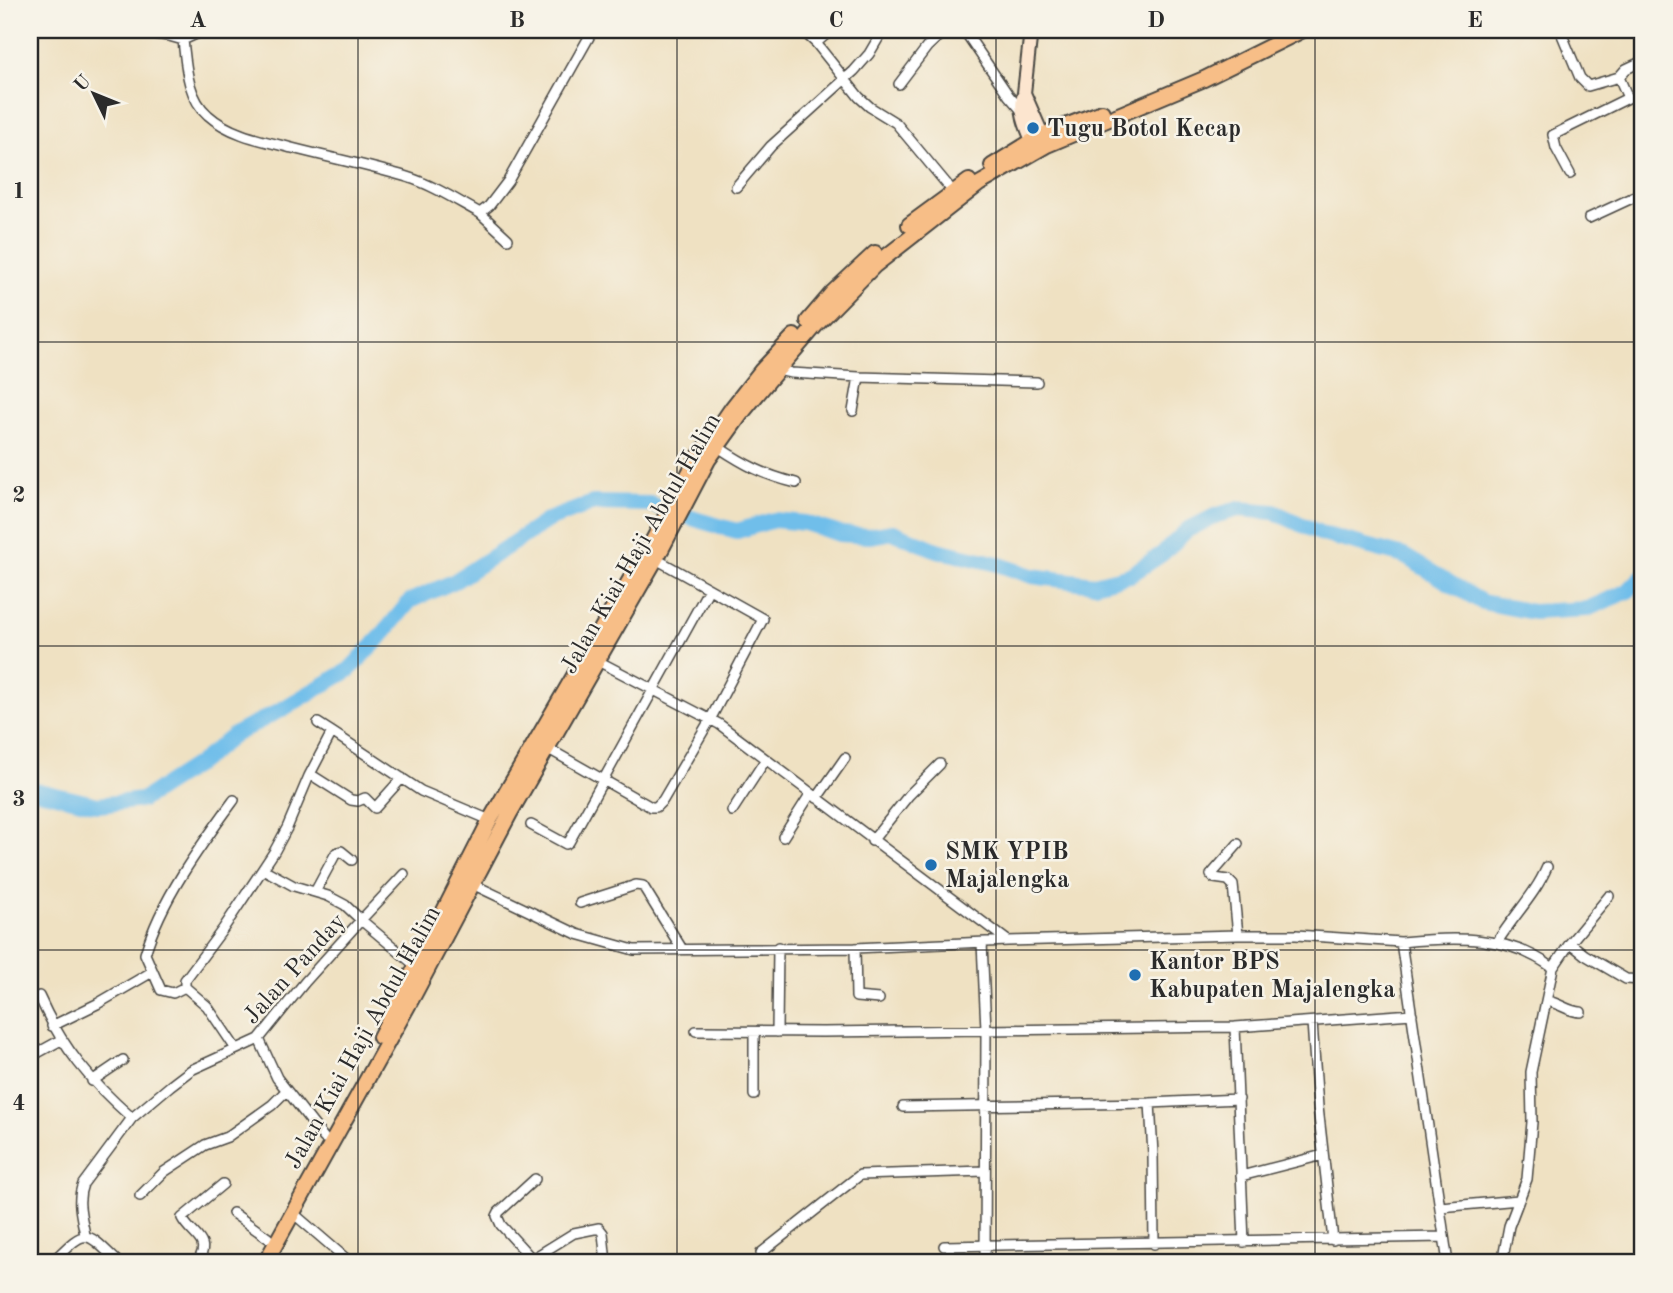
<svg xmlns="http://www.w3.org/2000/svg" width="1673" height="1293" viewBox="0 0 1673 1293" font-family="'Old Standard TT',serif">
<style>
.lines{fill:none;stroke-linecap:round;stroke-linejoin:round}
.river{stroke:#6fbeea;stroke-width:16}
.street-casing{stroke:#484642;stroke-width:12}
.secondary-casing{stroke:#484642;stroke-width:16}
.primary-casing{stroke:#484642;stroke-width:18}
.street{stroke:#fff;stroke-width:9}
.secondary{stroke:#fce5cf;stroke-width:12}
.primary{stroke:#f7be87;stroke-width:14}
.grid{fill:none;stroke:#2b2b2b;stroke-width:2;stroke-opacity:0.55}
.poi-dot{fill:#1f6fb2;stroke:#f7f3e8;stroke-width:2.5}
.labels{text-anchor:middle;stroke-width:5;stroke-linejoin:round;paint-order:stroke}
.poi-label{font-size:24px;font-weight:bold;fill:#2b2b2b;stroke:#f7f3e8;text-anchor:start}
.street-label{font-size:24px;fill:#2b2b2b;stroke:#f7f3e8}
.neatline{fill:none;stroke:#2b2b2b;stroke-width:2.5}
.grid-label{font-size:23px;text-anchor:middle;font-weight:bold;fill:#2b2b2b}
</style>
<rect width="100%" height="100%" fill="#f7f3e8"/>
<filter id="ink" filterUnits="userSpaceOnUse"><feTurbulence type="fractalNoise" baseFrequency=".0143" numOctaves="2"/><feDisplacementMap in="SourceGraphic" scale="14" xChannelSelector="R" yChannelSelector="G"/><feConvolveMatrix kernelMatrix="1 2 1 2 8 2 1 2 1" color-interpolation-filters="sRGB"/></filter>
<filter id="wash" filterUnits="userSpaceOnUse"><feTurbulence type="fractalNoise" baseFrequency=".00686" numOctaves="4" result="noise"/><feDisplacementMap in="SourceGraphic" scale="28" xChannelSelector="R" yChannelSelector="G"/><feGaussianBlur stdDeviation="1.57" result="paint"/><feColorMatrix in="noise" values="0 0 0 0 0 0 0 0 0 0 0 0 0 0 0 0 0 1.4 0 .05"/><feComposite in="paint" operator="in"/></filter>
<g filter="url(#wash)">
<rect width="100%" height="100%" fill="#efe1c2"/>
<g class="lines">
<path class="river" d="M30 789 98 805 142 800 198 764 234 735 284 708 349 670 378 640 410 601 455 581 548 520 593 503 650 504 701 521 737 531 774 520 805 523 840 534 869 536 893 532 937 550 994 563 1032 576 1094 584 1130 575 1162 554 1187 530 1217 515 1239 509 1274 512 1322 534 1404 556 1482 602 1533 612 1587 609 1628 591 1643 576"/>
</g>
</g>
<g filter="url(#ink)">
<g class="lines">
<defs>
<path id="street" d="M125 30 169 36 183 40 205 30
M802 30 816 43 859 97 870 107 896 123 955 194
M964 30 1009 96 1023 112
M1560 30 1580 78 1588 86 1619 77 1626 69 1643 61
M183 40C186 65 187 97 208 115 230 135 264 141 292 148 331 158 370 166 407 177 433 185 456 200 480 213
M816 43 831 30
M899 84 927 47 945 30
M1570 174 1556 148 1553 135 1628 98 1619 77
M736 187 771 146 854 71 869 54 883 30
M1589 218 1643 193
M508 239 480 213 489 206 508 181 593 30
M778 370 791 373 859 377 853 411
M859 377 1037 382
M718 447C745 465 764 475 796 483
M598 661 719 724 1008 941
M332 732 421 791 490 820
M547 748 651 807H656L663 800 711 718 763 619 656 559
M310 774 351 800 358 801 365 798 375 808 402 778
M817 798 845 758
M732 811 766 759
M531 825 566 844 569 842 709 589
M783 837 811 793
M872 841 909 795 940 764
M1238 844 1211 875 1214 878 1228 880 1233 885 1238 935
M263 869 294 886 328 896 345 905 361 920 404 874
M468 882 577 934 634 950 855 948 1008 941 1238 935H1296L1401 942 1448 1263
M315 892 336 853 341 851 352 860
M580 903 636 885 643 886 682 949
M1498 941C1514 915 1535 895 1547 867
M1401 942C1454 937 1508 934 1553 968L1531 1072 1532 1122 1527 1179 1509 1226 1502 1263
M982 943 986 1029 985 1263
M1570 943 1585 955 1626 979 1643 980
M855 948 856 997 879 999
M1553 968 1570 943 1609 896
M185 987 173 993 161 990 145 954C161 899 201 845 234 800
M39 996C62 1048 90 1081 132 1118
M1547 1001C1560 1003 1568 1012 1581 1012
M1312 1022 1318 1107 1333 1240
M52 1026 97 1004 152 972
M1235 1027 1244 1242
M696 1031 823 1032 1235 1027 1412 1014
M754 1032V1095
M777 1032 778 947
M259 1039 277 1078 324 1138
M236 1049 207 1006 185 987V980L223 929 274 852 287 828 309 776 332 732 318 723
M30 1057 61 1040
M92 1081 123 1060
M1150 1103 1153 1154 1154 1244
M903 1107 1150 1103 1239 1099
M1241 1176 1323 1155
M535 1179 499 1212 497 1216 501 1225 532 1259 574 1233 599 1228 603 1233 606 1263
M140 1196 164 1172 205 1145 227 1137 272 1105 286 1091
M1440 1207 1519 1200
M233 1213 268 1238
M293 1213 351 1263
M85 1235C82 1218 76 1201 83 1184L132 1118 170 1086 191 1070 259 1039 305 982 361 920 416 966
M944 1246 1444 1237
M761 1253 860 1175 985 1171
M51 1263C87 1228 83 1228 119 1263
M196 1263C214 1240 191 1236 182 1218L223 1184"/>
<path id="secondary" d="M1031 30 1024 93C1018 112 1028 131 1036 149
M1024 93 1045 141"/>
<path id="primary" d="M992 166 1042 135 1102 112
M909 225 969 181
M808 321 832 293 875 253
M380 1037 490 820 652 542 695 462 732 408 761 371 794 336
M265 1263 415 993 510 813 662 548 708 460 741 414 769 380 817 324 874 266 979 184 1047 145 1204 79 1303 30"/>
</defs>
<use href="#street" class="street-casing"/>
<use href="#secondary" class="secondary-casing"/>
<use href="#primary" class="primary-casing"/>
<use href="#street" class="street"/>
<use href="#secondary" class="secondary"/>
<use href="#primary" class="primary"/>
</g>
</g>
<path class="grid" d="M358 30V1263M677 30V1263M996 30V1263M1315 30V1263M30 342H1643M30 646H1643M30 950H1643"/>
<g class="poi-dot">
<circle cx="1033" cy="128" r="7"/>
<circle cx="931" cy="865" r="7"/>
<circle cx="1135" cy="975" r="7"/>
</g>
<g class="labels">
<g class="poi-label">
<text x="1047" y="136">Tugu Botol Kecap</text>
<text x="945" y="859">SMK YPIB<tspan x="945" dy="28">Majalengka</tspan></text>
<text x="1149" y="969">Kantor BPS<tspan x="1149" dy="28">Kabupaten Majalengka</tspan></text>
</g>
<g class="street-label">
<text transform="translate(640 543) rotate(-60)" y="8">Jalan Kiai Haji Abdul Halim</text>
<text transform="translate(294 968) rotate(-48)" y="8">Jalan Panday</text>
<text transform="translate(362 1037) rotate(-61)" y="8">Jalan Kiai Haji Abdul Halim</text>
</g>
</g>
<rect width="1673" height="1293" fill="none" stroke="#f7f3e8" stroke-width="77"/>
<g transform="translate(94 94) rotate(313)" stroke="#f7f3e8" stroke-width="5" paint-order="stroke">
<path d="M0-5L12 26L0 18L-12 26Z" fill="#2b2b2b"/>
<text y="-10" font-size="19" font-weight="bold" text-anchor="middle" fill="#2b2b2b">U</text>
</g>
<rect x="38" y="38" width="1596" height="1216" class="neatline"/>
<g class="grid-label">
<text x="198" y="27">A</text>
<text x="517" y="27">B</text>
<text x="836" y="27">C</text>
<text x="1156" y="27">D</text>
<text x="1475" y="27">E</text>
<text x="19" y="198">1</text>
<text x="19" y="502">2</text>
<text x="19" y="806">3</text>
<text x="19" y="1110">4</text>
</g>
</svg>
